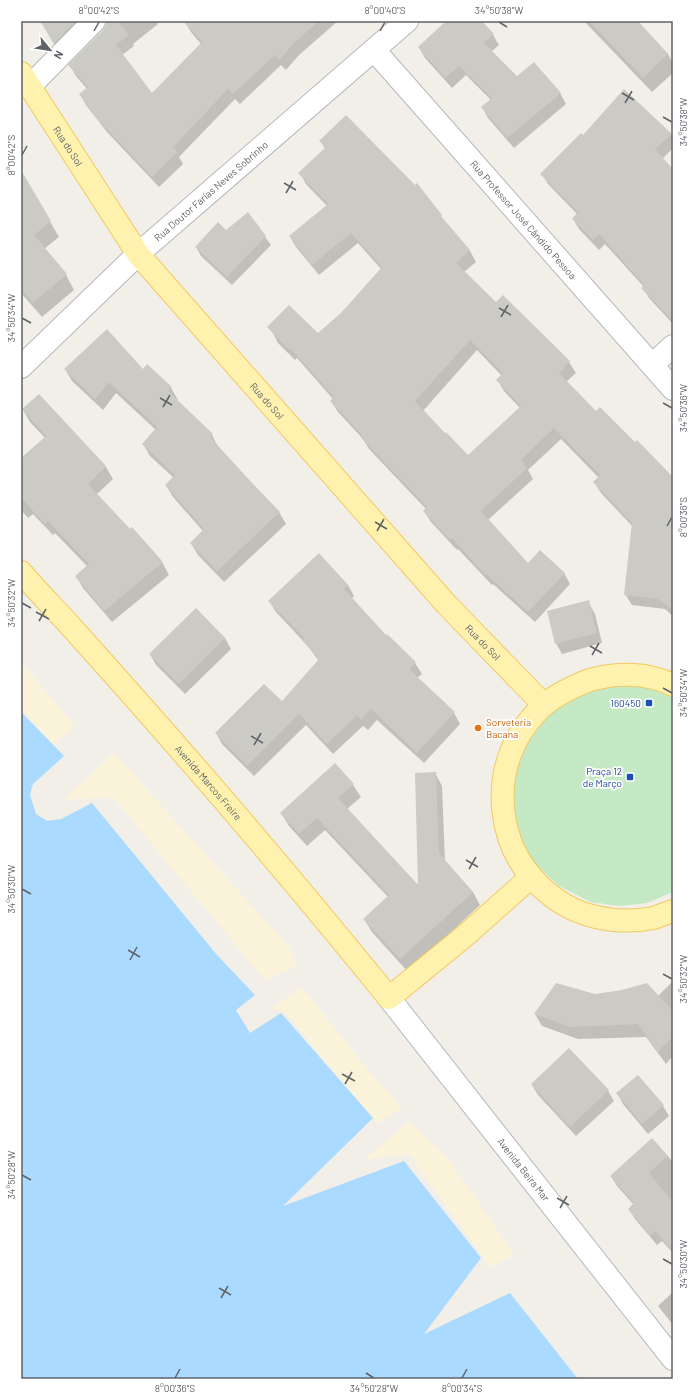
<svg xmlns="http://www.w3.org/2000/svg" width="694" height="1400" viewBox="0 0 694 1400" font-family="Barlow,sans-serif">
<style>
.green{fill:#c5e8c5}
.sand{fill:#fbf3d9}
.water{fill:#aadaff}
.shadow{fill:#0003;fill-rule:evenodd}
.building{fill:#cccac5;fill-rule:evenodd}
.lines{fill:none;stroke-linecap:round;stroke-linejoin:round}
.minor-casing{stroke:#b5b8bc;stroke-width:24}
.secondary-casing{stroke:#b6babf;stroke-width:24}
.primary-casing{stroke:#f2c960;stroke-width:24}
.minor{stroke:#fff;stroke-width:22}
.secondary{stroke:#fff;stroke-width:22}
.primary{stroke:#fff2af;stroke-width:22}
.ticks{fill:none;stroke:#5f6368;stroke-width:1.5}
.transit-dot{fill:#1a4fb4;stroke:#fff;stroke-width:1.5}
.food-dot{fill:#e8710a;stroke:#fff;stroke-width:1.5}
.labels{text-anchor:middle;stroke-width:3.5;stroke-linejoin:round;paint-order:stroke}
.street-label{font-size:10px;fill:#5f6368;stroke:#fff}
.transit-label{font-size:10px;fill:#164399;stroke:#fff;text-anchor:end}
.food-label{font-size:10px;fill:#c56008;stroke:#fff;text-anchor:start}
.neatline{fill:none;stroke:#5f6368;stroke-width:1.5}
.ticks-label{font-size:10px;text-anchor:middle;fill:#5f6368}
</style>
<rect width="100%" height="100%" fill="#f1efe8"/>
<path class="green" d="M610 681 673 692V892L647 903 619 906 591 902 559 886 533 862 521 841 510 797 518 753 557 702Z"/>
<path class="sand" d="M21 662 75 726 53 744 21 708Z
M114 753 289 947 298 966 265 980 113 797 63 800Z
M302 987 368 1070 402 1109 377 1123 284 1011 270 1009Z
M409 1122 444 1154 514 1254 490 1267 409 1154 364 1160Z"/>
<path class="water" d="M21 712 64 756 33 784 30 795 36 814 47 821 61 819 92 803 217 955 255 995 236 1010 250 1033 281 1013 373 1118 283 1206 404 1161 481 1258 424 1334 510 1293 578 1379H21Z"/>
<path class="shadow" d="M41 21H92L60 54Z
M107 21H156L158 24 133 44 134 46 122 55 152 94 201 44 191 32 185 22 186 21H338L299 55 286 70 281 65 240 104 235 99 179 157 183 164 159 187 107 132 86 105 80 94 87 89 76 76 70 65 104 30 107 24Z
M448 21H480L493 35 499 45 491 52 517 78 560 93 566 104 514 148 488 118 482 107 491 100 466 75 452 88 425 58 419 47Z
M584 21H636L668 54 673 64V73L652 92Z
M671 134 673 138V148L662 159 673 171V324L649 298 643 288 644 287 605 244 599 250 579 229 573 219 577 214 548 184 542 174 583 136Z
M321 141 415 186 417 185 445 222 470 251 476 262 464 272 496 303 503 296 569 362 576 373 566 382 596 413 635 443 673 479V616L665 609 632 605 625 594 633 527 601 493 594 482 599 478 561 439 528 470 533 479 488 520 528 564 564 573 570 584 535 622 493 584 492 585 458 549 457 550 431 522 424 511 426 509 369 449 363 439 338 412 331 401 333 399 297 358 295 360 278 343 272 331 318 335 342 313 382 270 358 243 319 275 296 247 290 237 327 206 306 184 300 173 325 149ZM477 350 502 376 498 381 504 391 520 408 468 456 445 434 423 411Z
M21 172 59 237 44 249 66 275 74 290 42 317 21 293Z
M248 214 271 245 232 285 201 256 196 247 226 231Z
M65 369 143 370 171 388 178 400 176 401 212 435 218 447 279 512 286 524 224 582 198 555 191 543 203 531 173 497 166 485 174 478 150 456 143 444 156 430 116 393 103 410 72 381Z
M39 395 106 467 113 479 96 495 162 562 169 575 112 622 83 588 76 576 87 566 55 533 53 535 33 514 28 518 21 510V459L45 438 30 422 23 410Z
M319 555 348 585 354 596 351 599 386 637 387 635 415 663 422 674 417 678 454 713 460 724 424 763 377 720 368 730 363 726 333 754 306 725 254 776 222 744 216 733 282 703 319 661 306 644 276 612 269 601Z
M589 603 595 614 602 643 562 654 556 643Z
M196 609 225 638 231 649 185 694 156 665 150 654Z
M435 773 442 786 445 862 473 892 480 905 408 972 372 932 364 919 388 897 325 830 307 846 289 826 281 813 353 785 361 797 347 809 420 887Z
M673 981V1056L666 1064 646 1037 578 1039 542 1026 535 1014 595 995 658 996Z
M532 1085 608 1091 614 1101 576 1136 538 1095Z
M617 1093 663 1106 669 1116 648 1134 623 1104Z
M652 1139 673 1162V1253L662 1241 657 1245 635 1219 629 1209 634 1205 617 1186 611 1176Z
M673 1292V1325L658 1306Z"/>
<path class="building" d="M40 21H76L54 44Z
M106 21H118L129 35 116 45 152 93 202 42 183 21H319L293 44 280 60 275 55 233 94 228 89 173 147 178 152 152 177 99 121 79 94 88 87 68 65 103 30 106 25Z
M446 21H482L494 34 484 43 517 76 534 62 561 93 507 138 481 107 492 98 459 66 445 78 418 47Z
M589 21H638L668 54 643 78Z
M624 89 672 134 655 149 673 169V321L641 288 644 285 599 234 593 240 572 219 578 212 540 174 581 133 583 135Z
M346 115 415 185 417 183 442 215 441 216 470 250 456 263 496 302 503 295 570 361 559 373 596 411 600 407 635 442 637 440 673 477V611L658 599 624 595 632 523 593 482 600 475 554 428 521 460 527 468 481 511 528 563 540 550 565 573 528 612 486 574 485 575 452 538 450 540 423 511 427 507 361 438 363 436 330 401 334 397 290 348 289 350 267 327 289 305 318 333 341 313 382 267 351 233 312 265 289 236 328 204 298 173 326 147 319 141ZM470 340 503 373 496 380 521 406 468 455 446 432 445 433 415 401Z
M21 170 51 221 34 235 67 274 33 303 21 289Z
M248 212 266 236 227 277 195 247 218 222 226 230Z
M107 329 143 369 147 364 172 387 168 391 213 434 210 437 252 483 280 512 217 571 190 543 204 529 165 485 175 475 142 444 157 427 109 382 95 399 64 369Z
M39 394 106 466 88 484 130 529 132 527 163 562 104 611 75 576 89 564 48 521 45 524 21 498V458L46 436 22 409Z
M319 553 348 585 344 589 386 635 387 634 416 662 409 669 455 712 417 753 371 709 361 720 357 715 327 744 299 714 247 766 215 733 264 684 282 701 319 659 302 640 304 638 268 601Z
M589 600 597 633 555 644 547 611Z
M196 608 225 638 179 684 149 654Z
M335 763 354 784 338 798 418 885 415 773 436 772 439 853 473 892 400 959 363 919 389 895 317 818 299 834 280 813Z
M556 983 595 994 622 990 647 983 673 1011V1036L658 1052 638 1024 570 1027 534 1014Z
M569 1048 609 1090 570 1127 531 1084Z
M638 1075 664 1105 642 1124 616 1093Z
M652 1138 668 1156 649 1173 673 1202V1251L655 1231 650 1236 628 1209 634 1203 610 1176Z"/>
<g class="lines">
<defs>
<g id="minor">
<path id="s1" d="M374 50 673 389"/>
<path d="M29 87 94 21"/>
<path d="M652 365 673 346"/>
<path id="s2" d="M21 367 138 254 407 21"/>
</g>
<g id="secondary">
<path id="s3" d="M389 998 495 1133 673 1359"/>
</g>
<g id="primary">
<path id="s4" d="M21 73 138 254 447 605 544 705"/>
<path id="s5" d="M21 572C38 592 57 611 74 630 182 750 288 873 389 998L466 935 531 877"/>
<path d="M673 685C647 672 614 672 587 681 572 687 558 694 545 704 536 711 529 721 523 729 491 778 497 844 539 885 555 901 574 912 596 917 614 921 634 922 653 918 660 916 666 913 673 911"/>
</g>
</defs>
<use href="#minor" class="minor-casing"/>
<use href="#secondary" class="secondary-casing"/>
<use href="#primary" class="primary-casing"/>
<use href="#minor" class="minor"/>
<use href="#secondary" class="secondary"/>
<use href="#primary" class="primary"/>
</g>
<path class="ticks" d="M499 22 507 27M94 31 99 22M380 31 385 22M622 93 634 100M625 103 632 91M663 117 672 122M22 155 27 146M284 183 296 190M286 193 293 181M499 308 511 315M501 317 508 305M22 318 31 323M160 398 172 405M663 403 672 408M163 407 170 395M375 522 387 529M667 526 672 517M377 531 384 519M22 603 31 608M36 612 49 619M39 621 46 609M590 646 602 653M592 655 599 643M663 688 672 693M251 736 263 743M254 745 261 733M466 860 478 867M469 869 476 857M22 889 31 894M128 950 140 957M130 960 137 947M663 974 672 979M342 1074 355 1081M345 1084 352 1072M22 1175 31 1180M557 1198 569 1205M560 1208 567 1196M663 1259 672 1264M219 1288 231 1295M221 1298 228 1286M366 1373 374 1378M175 1378 180 1369M462 1378 467 1369"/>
<g class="transit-dot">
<rect x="645" y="699" width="8" height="8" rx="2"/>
<rect x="626" y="773" width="8" height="8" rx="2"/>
</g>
<circle class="food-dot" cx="478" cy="728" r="4"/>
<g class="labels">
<g class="street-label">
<text dy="4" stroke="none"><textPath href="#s4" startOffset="87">Rua do Sol</textPath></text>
<text dy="4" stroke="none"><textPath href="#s2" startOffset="259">Rua Doutor Farias Neves Sobrinho</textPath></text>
<text dy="4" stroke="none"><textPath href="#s1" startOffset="226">Rua Professor José Cândido Pessoa</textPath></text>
<text dy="4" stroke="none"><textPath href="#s4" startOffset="411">Rua do Sol</textPath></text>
<text dy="4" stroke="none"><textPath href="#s4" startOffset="735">Rua do Sol</textPath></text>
<text dy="4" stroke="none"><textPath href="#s5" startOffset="282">Avenida Marcos Freire</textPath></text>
<text dy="4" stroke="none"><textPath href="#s3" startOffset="218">Avenida Beira Mar</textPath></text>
</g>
<g class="transit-label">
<text x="641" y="707">160450</text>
<text x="622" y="775">Praça 12<tspan x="622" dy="12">de Março</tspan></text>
</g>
<g class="food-label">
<text x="486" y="726">Sorveteria<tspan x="486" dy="12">Bacana</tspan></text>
</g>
</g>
<rect width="694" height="1400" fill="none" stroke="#ffffff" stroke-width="44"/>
<g transform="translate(50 50) rotate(120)" stroke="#ffffff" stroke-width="3" paint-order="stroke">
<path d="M0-3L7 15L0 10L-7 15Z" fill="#5f6368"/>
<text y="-6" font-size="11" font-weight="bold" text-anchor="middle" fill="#5f6368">N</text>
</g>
<rect x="22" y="22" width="650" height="1356" class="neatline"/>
<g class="ticks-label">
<text x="99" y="14">8°00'42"S</text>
<text x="385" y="14">8°00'40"S</text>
<text x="499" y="14">34°50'38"W</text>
<text transform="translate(683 122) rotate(-90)" y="4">34°50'38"W</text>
<text transform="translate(11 155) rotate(-90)" y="4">8°00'42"S</text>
<text transform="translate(11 318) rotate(-90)" y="4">34°50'34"W</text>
<text transform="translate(683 408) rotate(-90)" y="4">34°50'36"W</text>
<text transform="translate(683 517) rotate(-90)" y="4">8°00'36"S</text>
<text transform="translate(11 603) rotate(-90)" y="4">34°50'32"W</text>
<text transform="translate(683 693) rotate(-90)" y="4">34°50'34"W</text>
<text transform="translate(11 889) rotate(-90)" y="4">34°50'30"W</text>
<text transform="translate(683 979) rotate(-90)" y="4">34°50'32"W</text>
<text transform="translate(11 1175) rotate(-90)" y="4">34°50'28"W</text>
<text transform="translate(683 1264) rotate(-90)" y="4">34°50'30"W</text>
<text x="175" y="1392">8°00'36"S</text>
<text x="374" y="1392">34°50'28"W</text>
<text x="462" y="1392">8°00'34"S</text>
</g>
</svg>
